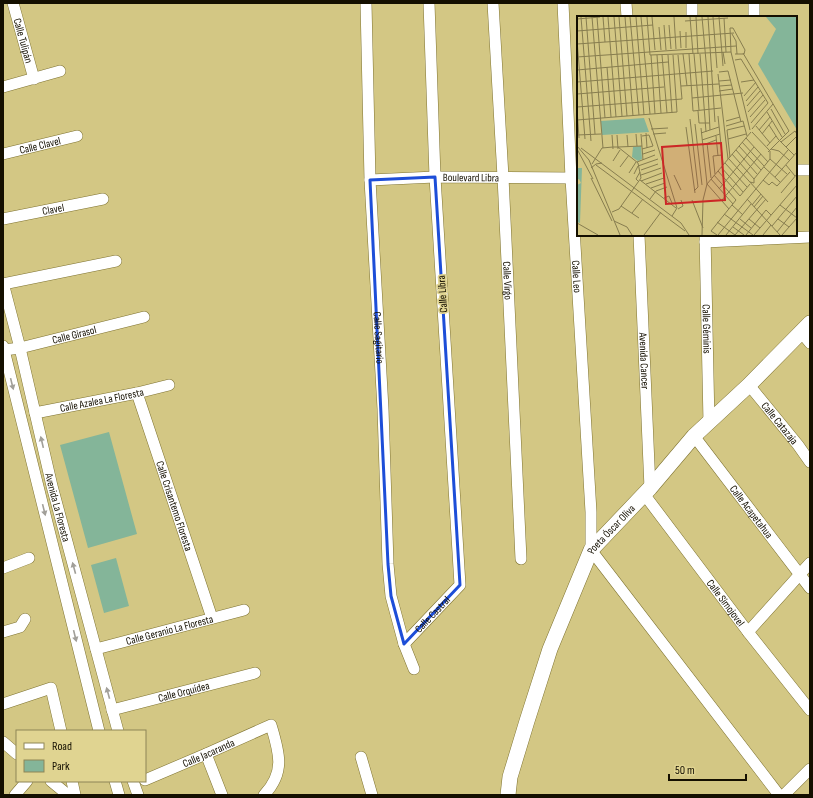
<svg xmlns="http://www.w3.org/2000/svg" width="813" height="798" viewBox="0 0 813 798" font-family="'Sofia Sans Condensed',sans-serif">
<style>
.green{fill:#84b599}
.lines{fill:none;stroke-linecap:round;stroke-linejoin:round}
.street-casing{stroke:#7f7331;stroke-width:12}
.secondary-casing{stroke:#7f7331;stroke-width:16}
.street{stroke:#fff;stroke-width:11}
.secondary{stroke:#fff;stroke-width:15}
.oneway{fill:#a19f99}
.marked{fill:none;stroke:#1d4ed8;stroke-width:3;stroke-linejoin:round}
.labels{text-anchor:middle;stroke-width:3.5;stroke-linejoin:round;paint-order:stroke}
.street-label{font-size:11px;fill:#140f00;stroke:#e0d491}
.inset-road{fill:none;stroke:#877d4f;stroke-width:1}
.view{fill:#cc2726;fill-opacity:0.15;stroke:#cc2726;stroke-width:2}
.inset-edge{fill:none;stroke:#140f00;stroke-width:2}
</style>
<rect width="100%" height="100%" fill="#d3c784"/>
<path class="green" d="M109 432 137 534 88 548 60 445Z
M116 558 129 606 104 613 91 565Z"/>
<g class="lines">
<defs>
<g id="street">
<path id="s1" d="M13 3 34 79"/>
<path id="s2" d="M366 3 370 180 383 409 388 564 391 596 404 644 414 669"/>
<path id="s3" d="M493 3 503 177 521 559"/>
<path id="s4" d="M563 3 571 178 591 512V550L779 795"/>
<path d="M626 3 627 17"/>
<path d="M692 3V17"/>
<path d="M754 3V17"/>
<path d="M3 87 60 71"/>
<path id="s5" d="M3 154 77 136"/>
<path d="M796 170H810"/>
<path id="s6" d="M370 180 435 177 571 178"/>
<path id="s7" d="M3 219 103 199"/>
<path id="s8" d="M639 235 650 488"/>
<path id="s9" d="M705 235 709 422"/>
<path d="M705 242 810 237"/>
<path id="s10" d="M3 283 20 348 52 486 118 731"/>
<path d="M3 284 116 261"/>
<path d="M801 332 810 343"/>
<path d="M3 346 99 731"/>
<path id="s11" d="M4 350 20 348 144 317"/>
<path id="s12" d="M749 385 798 445 810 462"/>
<path id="s13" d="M137 393 212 618"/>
<path id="s14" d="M35 413 137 393 169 385"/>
<path id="s15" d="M694 436 810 588"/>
<path id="s16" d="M644 494 748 632 810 710"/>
<path d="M3 568 29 558"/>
<path d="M3 632 20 627 25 619"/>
<path d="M748 632 810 563"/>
<path id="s17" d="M404 644 460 585 435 177 429 3"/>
<path id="s18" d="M96 649 244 610"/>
<path d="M3 704 51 688 61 731"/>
<path id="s19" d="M112 710 255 673"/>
<path d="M3 742 17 754"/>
<path d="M206 754 222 795"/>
<path d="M361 757 372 795"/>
<path id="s20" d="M145 780 206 754 271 725C279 752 286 772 264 795"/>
<path d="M51 781 68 795"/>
<path d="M72 781 75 795"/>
<path d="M115 781 119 795"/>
<path d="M133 781 138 795"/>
<path d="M15 795 27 781"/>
<path d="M784 795 810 769"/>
</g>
<g id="secondary">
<path id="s21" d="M508 795 510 777 527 721 550 649 591 550 650 488 694 436 749 385 810 323"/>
</g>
</defs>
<use href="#street" class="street-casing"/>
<use href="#secondary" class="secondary-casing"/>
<use href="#street" class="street"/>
<use href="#secondary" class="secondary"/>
</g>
<defs><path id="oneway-solid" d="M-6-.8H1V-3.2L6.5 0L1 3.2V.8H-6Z"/></defs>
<g class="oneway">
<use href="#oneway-solid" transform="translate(12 384) rotate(76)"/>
<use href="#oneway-solid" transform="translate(42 442) rotate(-103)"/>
<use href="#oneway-solid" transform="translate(44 510) rotate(76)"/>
<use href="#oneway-solid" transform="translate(74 568) rotate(-105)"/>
<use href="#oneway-solid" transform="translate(75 636) rotate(76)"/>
<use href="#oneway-solid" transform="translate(108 693) rotate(-105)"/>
</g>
<path class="marked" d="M435 177 460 585 404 644 391 596 388 564 370 180Z"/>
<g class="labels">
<g class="street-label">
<text dy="4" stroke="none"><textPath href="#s1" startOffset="39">Calle Tulipán</textPath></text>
<text dy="4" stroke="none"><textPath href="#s5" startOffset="38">Calle Clavel</textPath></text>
<text dy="4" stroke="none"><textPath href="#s6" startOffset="101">Boulevard Libra</textPath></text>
<text dy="4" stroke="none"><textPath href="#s7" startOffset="51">Clavel</textPath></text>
<text dy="4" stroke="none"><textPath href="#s4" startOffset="274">Calle Leo</textPath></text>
<text dy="4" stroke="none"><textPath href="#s3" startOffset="278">Calle Virgo</textPath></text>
<text transform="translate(442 294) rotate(-94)" y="4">Calle Libra</text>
<text dy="4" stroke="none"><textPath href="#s9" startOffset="94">Calle Géminis</textPath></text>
<text dy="4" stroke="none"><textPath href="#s11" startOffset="72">Calle Girasol</textPath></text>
<text dy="4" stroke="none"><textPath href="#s2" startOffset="335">Calle Sagitario</textPath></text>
<text dy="4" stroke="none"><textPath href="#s8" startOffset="126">Avenida Cancer</textPath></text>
<text dy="4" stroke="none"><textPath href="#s14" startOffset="68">Calle Azalea La Floresta</textPath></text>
<text dy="4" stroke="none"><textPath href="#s12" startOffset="49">Calle Catazaja</textPath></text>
<text dy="4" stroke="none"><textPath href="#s13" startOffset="119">Calle Crisantemo Floresta</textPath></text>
<text dy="4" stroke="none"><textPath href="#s10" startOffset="231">Avenida La Floresta</textPath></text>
<text dy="4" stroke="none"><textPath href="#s15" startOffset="95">Calle Acapetahua</textPath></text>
<text dy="4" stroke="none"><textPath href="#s21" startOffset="288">Poeta Óscar Oliva</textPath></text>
<text dy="4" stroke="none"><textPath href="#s16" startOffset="136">Calle Simojovel</textPath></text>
<text dy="4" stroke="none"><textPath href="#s17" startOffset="41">Calle Castral</textPath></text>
<text dy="4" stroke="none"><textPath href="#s18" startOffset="76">Calle Geranio La Floresta</textPath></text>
<text dy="4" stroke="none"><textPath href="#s19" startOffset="74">Calle Orquídea</textPath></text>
<text dy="4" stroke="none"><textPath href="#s20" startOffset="69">Calle Jacaranda</textPath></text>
</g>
</g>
<g transform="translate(577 16)">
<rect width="220" height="220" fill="#d3c784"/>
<path d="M189 1H220V114L181 48 199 13ZM67 102 72 116 25 119 24 105ZM64 130 65 143 61 145 55 141 56 131ZM0 152H5L3 207 0 206V169L4 167 2 163 0 164Z" fill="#84b599"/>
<path class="inset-road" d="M4 1 14 125M9 1 18 118M15 1 26 132M20 1 28 102M26 1 28 26M31 1 39 101M37 1 45 100M42 1 50 100M48 1 56 100M53 1 62 99M59 1 67 99M64 1 73 98M70 1 73 39 154 36M75 1 78 34M97 1 99 33M113 1 116 38M119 1 121 38M125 1 130 56M131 1 138 106M136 1 140 52M142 1 146 50M147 2 149 36M0 3 23 1M108 5 151 2M87 9 89 34M92 9 94 33M82 11 84 34M0 15 76 9M103 15 104 32M109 16V32M155 18 159 25 160 38M0 24 8 123M0 28 157 17M146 36 148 48M166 37 212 115 191 136M106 38 110 70M112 38 116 95 144 92M117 38 122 94M123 38 129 116M158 38H167L168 34 156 12H153L154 36 173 114M74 39 78 98M80 39 84 97M85 39 90 97M91 39 95 97M0 41 159 30M158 44 164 43 191 87 174 107M30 51 34 101M0 54 91 46M130 56 133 114M142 56 151 55 164 106M141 58 151 143M142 65 154 64M0 66 136 55M164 66 177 64M104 70 142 68M143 70 155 69M142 75 156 73M0 78 87 71M167 80 179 66M115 82 166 77M169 85 181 71M170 90 183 75M0 91 105 83 101 39M0 93 2 122M194 93 208 118M121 95 122 107H133M171 96 186 79M190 96 205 121M141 100 146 148M173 101 188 84M72 102 100 192 95 200M113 103 121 171 117 175M0 104 100 96 96 39M149 105 163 101M118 108 125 169M192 109 201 123 217 139M149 110 166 105 170 120M179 110 193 127M109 111 118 177M124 112 130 168 152 193M74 113 91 112M175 113 196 88M182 114 193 101M175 116 193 135M69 117 70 132M124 117 142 111M59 118 60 130M64 118 66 144M76 118 89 117M185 118 195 105M0 119 24 118M35 119 36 133M40 119 41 133M50 119 51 131M65 120 72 119 76 130 65 133M139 120 141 140M169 122 191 146M151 123 169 118M125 124 143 118M165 126 187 150M204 126 218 115 220 118M130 127 134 162M126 129 139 124M0 130 12 144 43 219M162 130 184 154M190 130 199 120M41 131 65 130M209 131 220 120M4 132 104 207 112 219M0 133 16 163M194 133 202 135 212 144M159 134 180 158M66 138 78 134M155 138 177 163M153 141 150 114 167 110M152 143 191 186M193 143 210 158M36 145 43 134M60 146 78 139M148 147 170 171M15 148 25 132 36 131H41L61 147 64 162 42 193 35 196M19 149 108 215M209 149 218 160M43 151 52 139M144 151 166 176M187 151 203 166M14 152 19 148 25 147M64 154 81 148M141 155 163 180 173 168M52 157 59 146M57 158 61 150 81 143M138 158 136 140 145 139M64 159 84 152M97 159 104 174M137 159 159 184 134 215 140 219M198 161 220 136M14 162 35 205M134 163 156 188M63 164 99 192M186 164 192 169 195 166 200 170 213 156M64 165 85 157M62 166 59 163 63 156M173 166 177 167V163L193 143V135M69 168 87 162M74 172 88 167M142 173 177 131M204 177 220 158M87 182 92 180 95 187M73 183 79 175 90 171M170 183 203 219M115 184 126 212M145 184 184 138M155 189 166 199M175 189 184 178M203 189 220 202M44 190 62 202M177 191 186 180M101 193 106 190 104 184M55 197 66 183M147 198 176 219M163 203 174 212M172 203 183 212M201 203 212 211M37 205 50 211 55 219M140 206 158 219M0 207 21 219M195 210 220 180M156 211 167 219M200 216 220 191M67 219 84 196M125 219 126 184 130 168 174 116M141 219 211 134M149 219 174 188M158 219 189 183M169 219 189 194 194 199M177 219 220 169M186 219 194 209M205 219 220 202"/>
<path class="view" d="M144 127 148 184 89 188 85 131Z"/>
<rect width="220" height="220" class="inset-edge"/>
</g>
<rect width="813" height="798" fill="none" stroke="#140f00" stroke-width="8"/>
<rect x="16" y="730" width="130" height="52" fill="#e0d491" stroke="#8e8557"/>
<rect x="24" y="743" width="20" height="6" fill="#ffffff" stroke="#8e8557"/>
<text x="52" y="750" font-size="12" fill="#140f00">Road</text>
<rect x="24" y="760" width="20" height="12" fill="#84b599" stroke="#8e8557"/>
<text x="52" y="770" font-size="12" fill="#140f00">Park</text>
<path d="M669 774v6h77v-6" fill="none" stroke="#140f00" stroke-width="2"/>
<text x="675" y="774" font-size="12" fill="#140f00" stroke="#e0d491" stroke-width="3" paint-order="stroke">50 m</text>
</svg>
